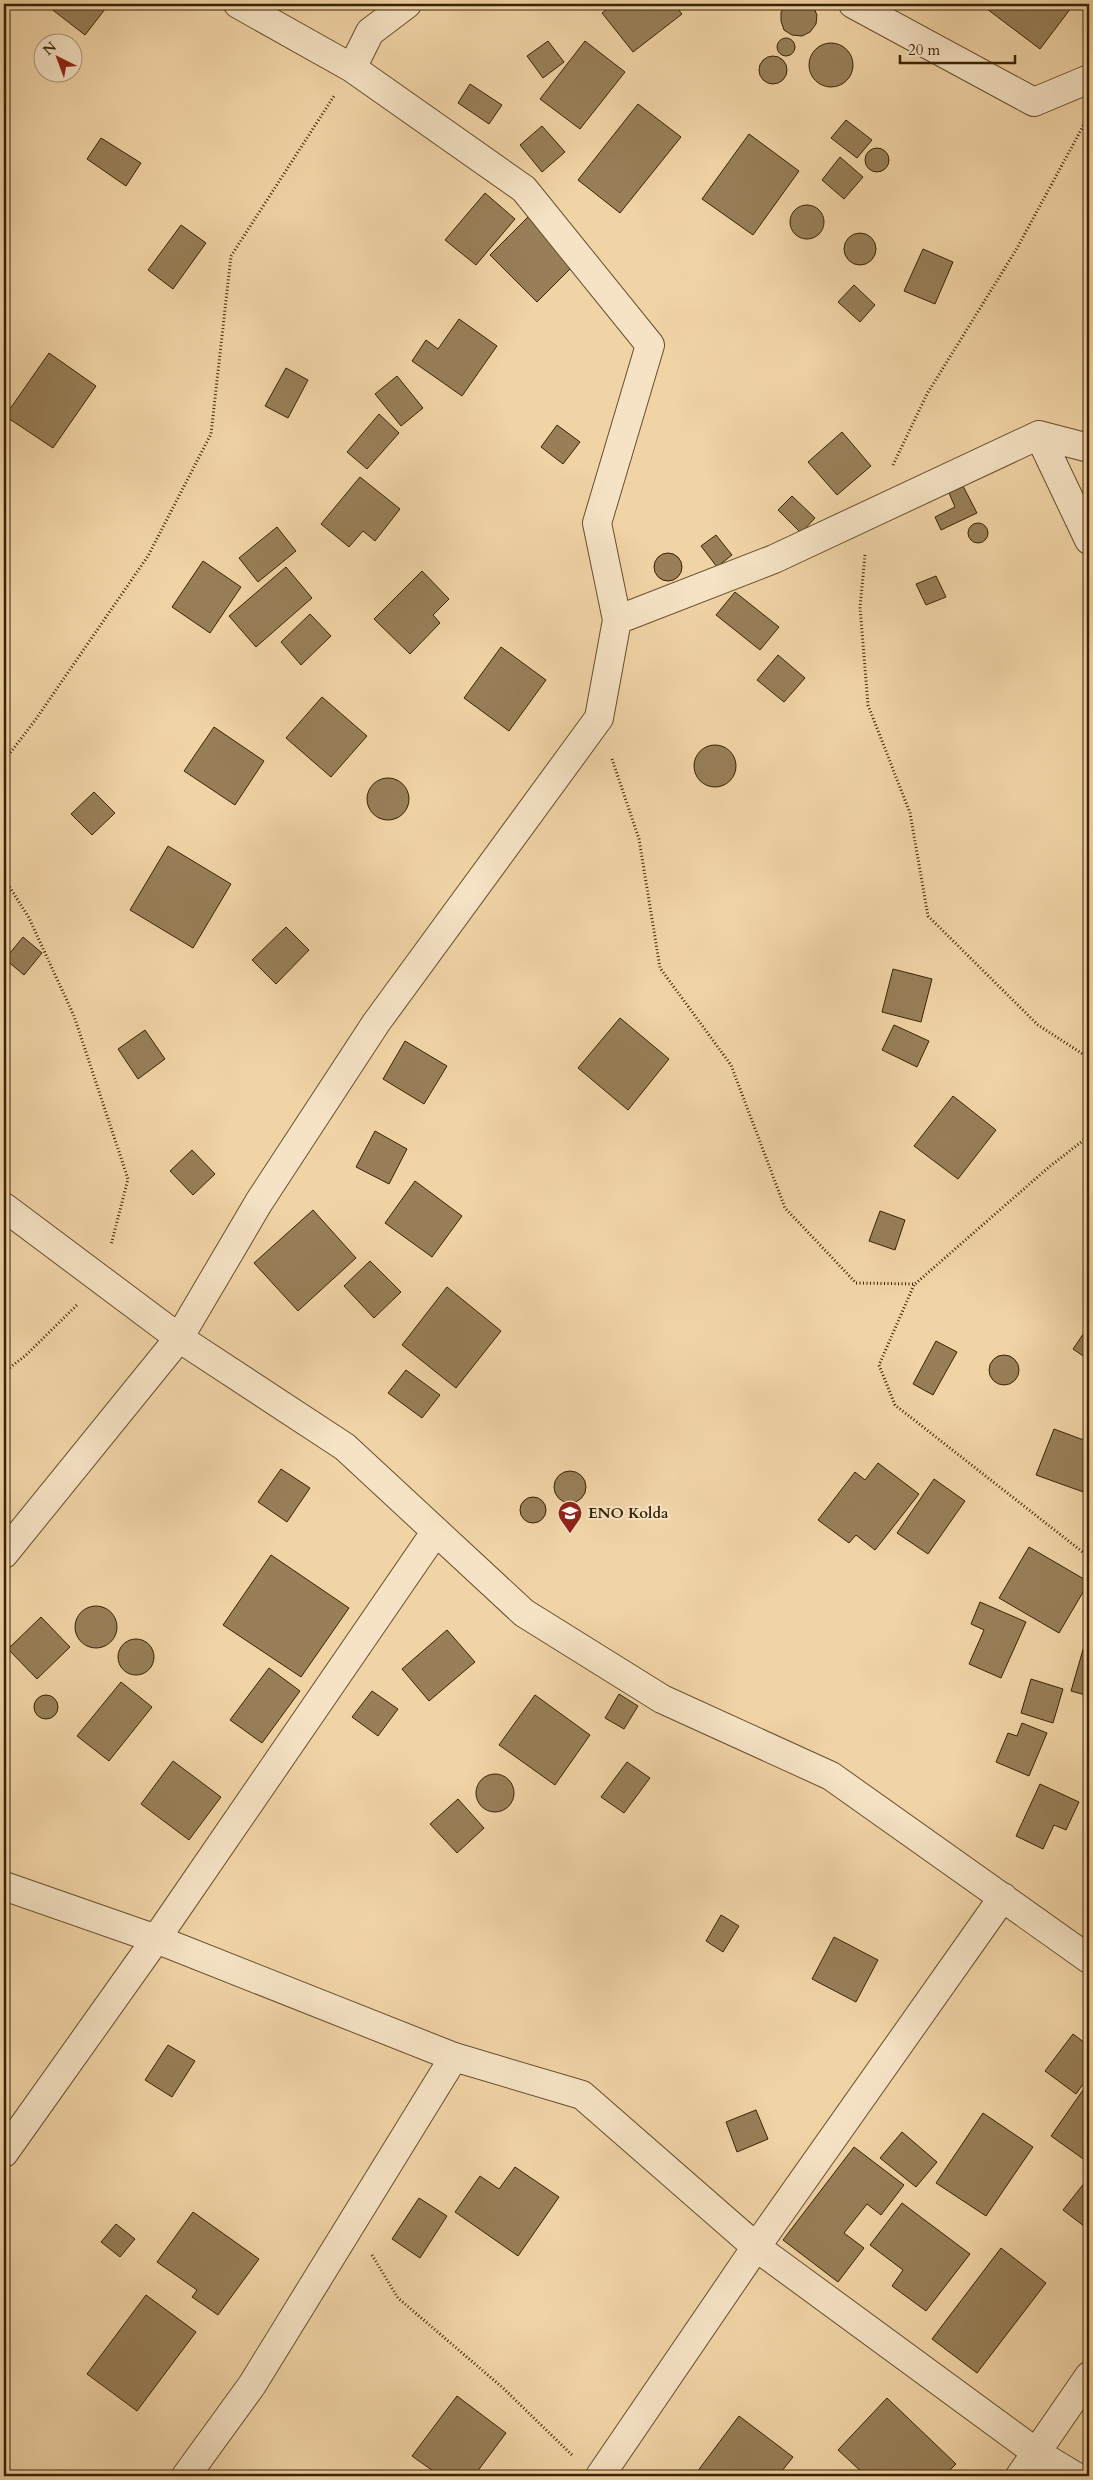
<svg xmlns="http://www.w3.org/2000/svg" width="1093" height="2480" viewBox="0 0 1093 2480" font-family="Cardo,serif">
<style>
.building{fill:#987f58;stroke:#382304}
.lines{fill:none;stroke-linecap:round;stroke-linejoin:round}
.minor-casing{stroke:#664f2c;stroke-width:30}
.path{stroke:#382304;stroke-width:3;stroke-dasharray:1 2.5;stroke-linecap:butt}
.minor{stroke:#f6e3c5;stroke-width:28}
.labels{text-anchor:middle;stroke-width:4;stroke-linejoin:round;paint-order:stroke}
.poi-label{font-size:15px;font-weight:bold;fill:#382304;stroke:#f6e3c5;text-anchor:start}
</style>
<rect width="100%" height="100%" fill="#f1d4a6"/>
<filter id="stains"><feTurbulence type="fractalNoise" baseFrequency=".004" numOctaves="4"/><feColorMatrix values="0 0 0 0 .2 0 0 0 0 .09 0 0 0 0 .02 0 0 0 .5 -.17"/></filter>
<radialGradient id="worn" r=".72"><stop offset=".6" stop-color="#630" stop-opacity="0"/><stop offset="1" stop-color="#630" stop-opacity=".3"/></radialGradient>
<path class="building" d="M45 4H109L85 35Z
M614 4H674L682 14 633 52 602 13Z
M786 4H810L813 6 817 15 816 24 810 32 802 36 792 35 784 30 781 21V12Z
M991 4H1074L1040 49 987 9Z
M777 47a9 9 0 1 1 18 0a9 9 0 1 1-18 0Z
M548 41 564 62 543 78 527 56Z
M585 41 625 72 580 129 540 99Z
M809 65a22 22 0 1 1 44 0a22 22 0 1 1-44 0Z
M759 70a14 14 0 1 1 28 0a14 14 0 1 1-28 0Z
M470 84 502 105 489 124 458 103Z
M638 104 681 137 620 213 578 180Z
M846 120 872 140 857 158 831 138Z
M542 126 565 152 542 172 520 145Z
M749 134 799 171 753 235 702 199Z
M101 138 141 163 126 186 87 159Z
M865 160a12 12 0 1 1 24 0a12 12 0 1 1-24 0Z
M840 157 863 177 844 199 822 180Z
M485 193 515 219 476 265 445 240Z
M790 222a17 17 0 1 1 34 0a17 17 0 1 1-34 0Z
M531 214 578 261 537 302 490 255Z
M181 225 206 243 173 289 148 270Z
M844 249a16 16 0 1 1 32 0a16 16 0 1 1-32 0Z
M923 249 953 262 935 304 904 291Z
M854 285 875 305 860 322 838 302Z
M459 319 497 346 462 396 412 361 426 340 438 349Z
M49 353 96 386 53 448 5 416Z
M286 368 308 380 288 418 265 406Z
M397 376 423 408 401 426 375 394Z
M379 414 399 433 367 469 347 452Z
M557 425 580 442 563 464 541 447Z
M842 432 871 466 837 495 808 462Z
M360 477 400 509 375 541 363 531 349 547 321 524Z
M963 486 977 513 941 530 935 517 955 507 949 493Z
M792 496 815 518 801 533 778 510Z
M968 533a10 10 0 1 1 20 0a10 10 0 1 1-20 0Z
M277 527 296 551 258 582 239 558Z
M716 535 732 555 717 567 701 546Z
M654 567a14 14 0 1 1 28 0a14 14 0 1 1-28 0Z
M203 561 241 587 210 633 172 607Z
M286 567 312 598 256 647 229 616Z
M422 571 449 599 433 615 440 623 410 654 374 619Z
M936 576 946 597 926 605 916 584Z
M735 592 779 627 760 650 716 615Z
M310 614 331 636 301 665 281 642Z
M501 647 546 680 509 731 464 698Z
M778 655 805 678 784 702 757 680Z
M322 697 367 736 331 777 286 738Z
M214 727 264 761 235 805 184 771Z
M694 766a21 21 0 1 1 42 0a21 21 0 1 1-42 0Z
M367 799a21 21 0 1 1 42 0a21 21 0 1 1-42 0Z
M94 792 115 813 92 835 71 814Z
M168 846 231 884 193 948 130 910Z
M286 927 309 950 276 984 252 960Z
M23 937 42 953 24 975 5 959Z
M893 969 932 979 921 1022 882 1012Z
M620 1018 669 1059 628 1110 578 1068Z
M894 1025 929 1041 917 1067 882 1050Z
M145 1030 165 1059 138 1079 118 1049Z
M405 1041 447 1066 424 1104 383 1079Z
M953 1096 996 1130 958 1179 914 1146Z
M375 1131 407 1149 389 1184 356 1167Z
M192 1150 215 1174 193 1195 170 1171Z
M415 1181 462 1216 432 1257 385 1223Z
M313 1210 356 1258 298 1311 254 1263Z
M880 1211 905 1220 895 1250 869 1241Z
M370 1261 401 1292 374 1318 344 1286Z
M447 1287 501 1331 456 1388 402 1345Z
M1088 1327 1089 1328V1360L1073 1349Z
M936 1341 957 1352 933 1395 913 1384Z
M989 1370a15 15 0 1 1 30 0a15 15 0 1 1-30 0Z
M406 1370 440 1395 422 1418 388 1393Z
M1054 1429 1089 1442V1494L1036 1475Z
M878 1463 919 1494 875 1550 856 1535 849 1543 818 1520 855 1472 865 1480Z
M281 1469 310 1488 287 1522 258 1502Z
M554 1487a16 16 0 1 1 32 0a16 16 0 1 1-32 0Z
M934 1479 965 1501 928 1554 897 1533Z
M520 1510a13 13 0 1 1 26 0a13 13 0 1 1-26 0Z
M1029 1547 1089 1582 1059 1633 999 1598Z
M271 1555 349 1608 301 1677 223 1625Z
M980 1602 1026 1622 1001 1678 969 1664 984 1630 971 1624Z
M75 1627a21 21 0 1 1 42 0a21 21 0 1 1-42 0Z
M41 1617 70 1647 37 1679 8 1649Z
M1089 1629V1696L1071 1691Z
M447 1630 475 1662 429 1701 402 1669Z
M118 1657a18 18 0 1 1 36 0a18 18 0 1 1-36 0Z
M269 1668 300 1691 262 1743 230 1720Z
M1031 1679 1063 1689 1053 1723 1021 1713Z
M121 1682 152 1707 109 1761 77 1736Z
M372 1691 398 1709 378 1736 352 1717Z
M619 1694 638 1706 624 1729 605 1718Z
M34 1707a12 12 0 1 1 24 0a12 12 0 1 1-24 0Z
M535 1695 590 1735 555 1785 499 1745Z
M1022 1723 1047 1733 1029 1776 996 1762 1008 1733 1017 1736Z
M173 1761 221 1797 189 1840 141 1804Z
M627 1762 650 1778 624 1813 601 1797Z
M476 1793a19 19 0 1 1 38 0a19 19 0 1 1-38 0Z
M1040 1784 1079 1802 1066 1830 1054 1825 1043 1849 1016 1836Z
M458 1799 484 1828 457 1853 430 1824Z
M721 1915 739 1926 723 1952 706 1941Z
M834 1937 878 1960 856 2002 812 1979Z
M1073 2034 1089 2046V2076L1076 2094 1045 2071Z
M168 2045 195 2061 172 2097 145 2080Z
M1083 2090 1089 2094V2163L1051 2136Z
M756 2110 768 2139 737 2152 726 2122Z
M983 2113 1033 2147 986 2216 936 2183Z
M902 2132 937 2162 916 2187 880 2158Z
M854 2147 904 2185 881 2215 867 2204 844 2233 864 2248 838 2282 783 2240Z
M515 2167 559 2197 518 2256 455 2212 480 2176 499 2189Z
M1089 2177V2230L1063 2210Z
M419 2198 447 2216 420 2258 392 2239Z
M902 2203 970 2254 926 2311 892 2286 903 2270 870 2245Z
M193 2212 259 2259 218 2315 192 2297 197 2290 157 2262Z
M116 2224 135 2239 120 2257 101 2242Z
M1001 2248 1046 2283 977 2373 932 2339Z
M146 2295 196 2332 137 2411 87 2374Z
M457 2396 506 2433 474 2476H440L412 2456Z
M887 2398 956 2464 944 2476H866L838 2450Z
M739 2416 793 2457 778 2476H694Z"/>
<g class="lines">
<defs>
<path id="minor" d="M238 4 352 68
M407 4 370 32 352 68 524 189 650 345 597 523 617 620
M853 4 1034 102 1089 79
M1039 435 1089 540
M4 1207 179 1338 345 1447 524 1613 662 1699 831 1776 1089 1959
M4 1554 179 1338 259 1202 376 1023 599 718 617 620 774 559 1039 435 1089 448
M4 1886 156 1939 454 2057 582 2095 756 2247 1037 2453 1075 2476
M4 2153 156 1939 436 1531
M186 2476 252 2385 454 2057
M600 2476 756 2247 1003 1897
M1020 2476 1089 2376"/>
</defs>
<use href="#minor" class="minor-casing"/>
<path class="path" d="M893 465 927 394 1016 250 1088 117
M865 555 860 607 868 705 910 813 928 916 1038 1025 1089 1058
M612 759 639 839 660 968 731 1065 785 1208 856 1283 915 1284 1049 1167 1089 1136
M4 761 36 719 148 556 211 434 231 256 334 96
M4 878 29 918 74 1016 128 1179 111 1245
M914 1285 879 1365 895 1405 1089 1557
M4 1372 25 1356 77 1305
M372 2255 398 2298 503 2388 573 2456"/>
<use href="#minor" class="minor"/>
</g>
<defs>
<symbol id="university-pin" viewBox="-11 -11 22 30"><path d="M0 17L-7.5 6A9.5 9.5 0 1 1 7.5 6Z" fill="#8f2418" stroke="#f6e3c5"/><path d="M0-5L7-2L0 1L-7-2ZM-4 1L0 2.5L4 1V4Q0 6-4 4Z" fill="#fff"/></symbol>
</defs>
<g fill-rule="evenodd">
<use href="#university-pin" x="556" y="1499" width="28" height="38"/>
</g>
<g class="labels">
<g class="poi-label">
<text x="588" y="1518">ENO Kolda</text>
</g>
</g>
<rect width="1093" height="2480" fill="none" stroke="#f1d4a6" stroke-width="20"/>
<rect x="5" y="5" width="1083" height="2470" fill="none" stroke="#382304" stroke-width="2.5"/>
<rect x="10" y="10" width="1073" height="2460" fill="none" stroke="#382304"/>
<g transform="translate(58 58) rotate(318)"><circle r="24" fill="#f6e3c5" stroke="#aa9678"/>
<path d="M0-4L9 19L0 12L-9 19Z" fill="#8f2418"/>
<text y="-8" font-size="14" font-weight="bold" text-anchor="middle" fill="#382304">N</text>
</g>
<path d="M900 55v8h115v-8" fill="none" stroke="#382304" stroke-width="2.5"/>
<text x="908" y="55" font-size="15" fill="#382304" stroke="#f6e3c5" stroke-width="4" paint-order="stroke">20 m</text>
<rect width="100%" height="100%" filter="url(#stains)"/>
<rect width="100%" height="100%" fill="url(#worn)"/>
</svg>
